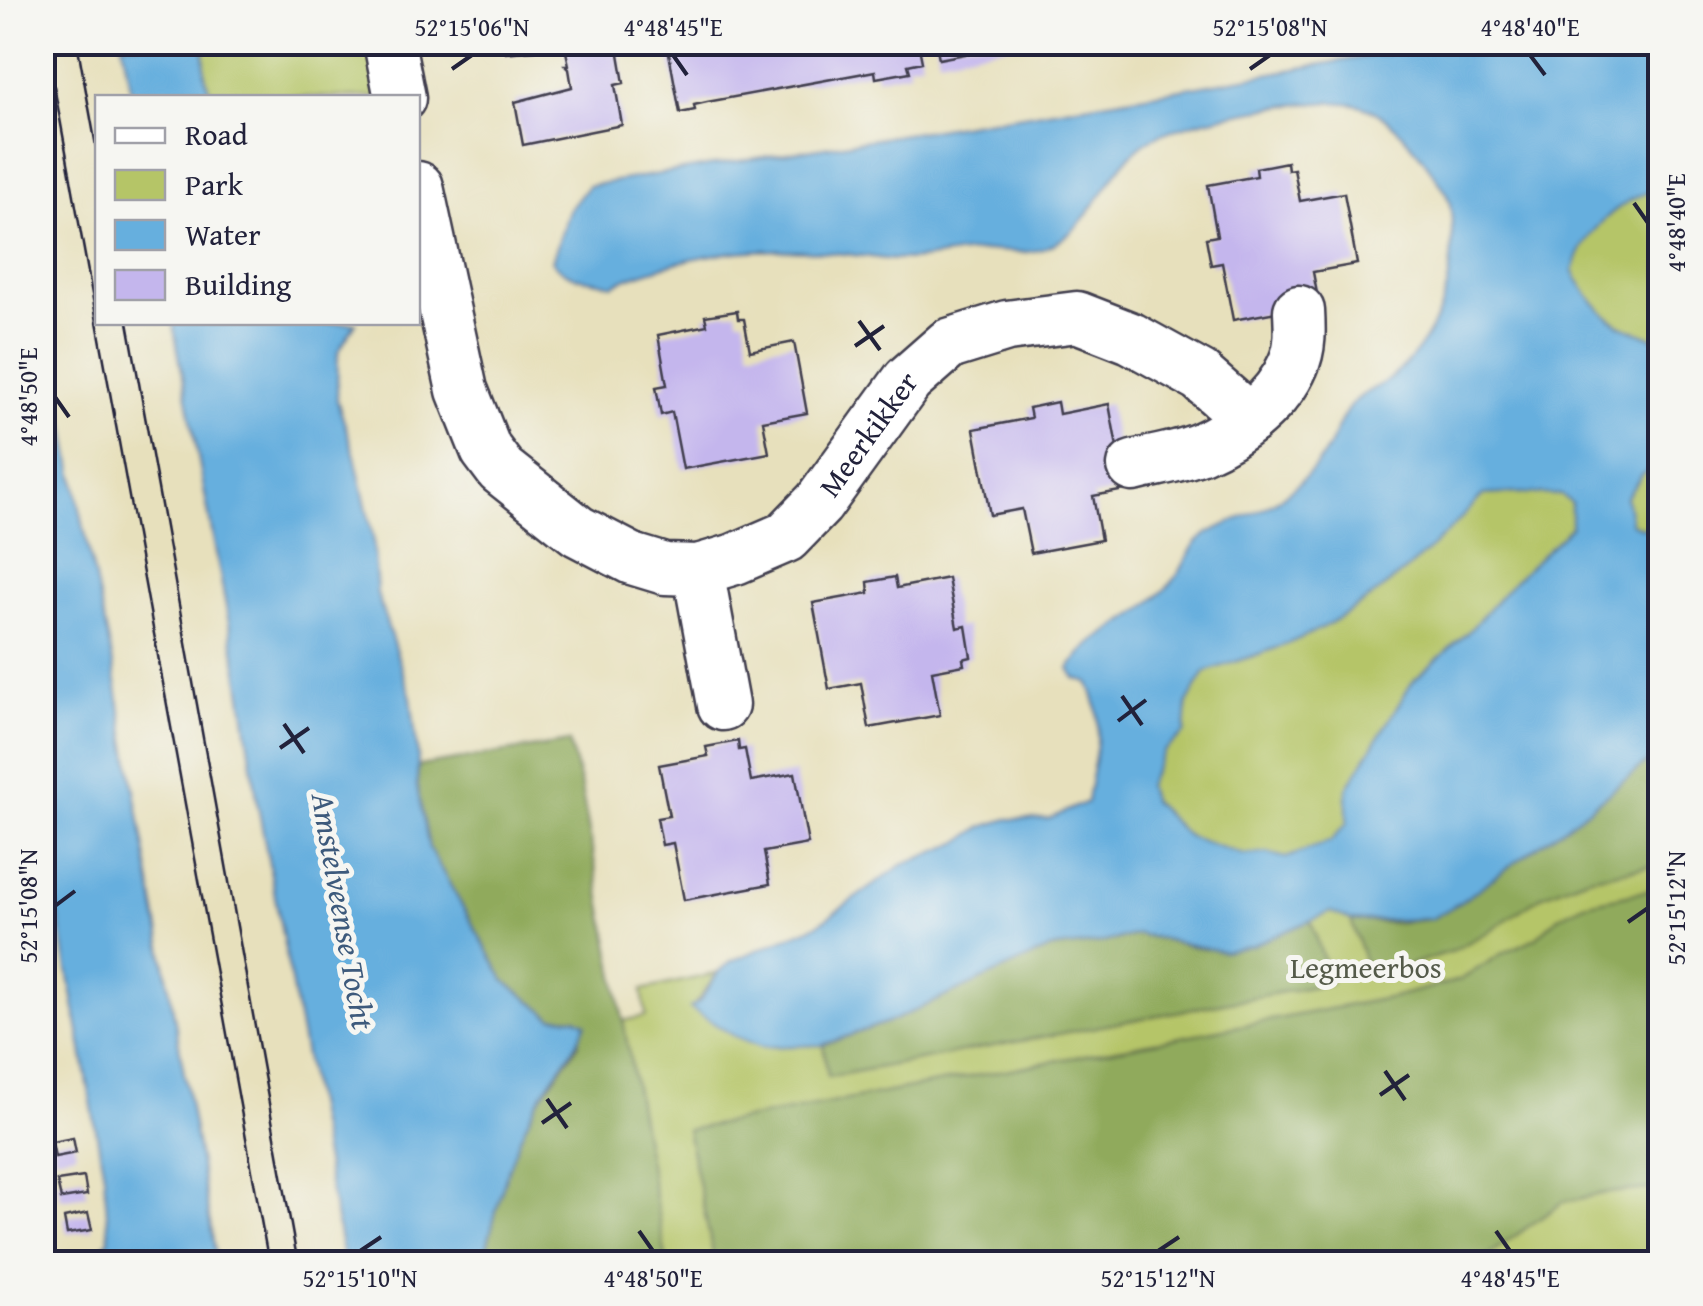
<svg xmlns="http://www.w3.org/2000/svg" width="1703" height="1306" viewBox="0 0 1703 1306" font-family="'Gentium Book Plus',serif">
<style>
.green{fill:#b5c567;stroke:#6c7451;stroke-width:2.5}
.forest{fill:#90aa5c;stroke:#59664c;stroke-width:2.5}
.water{fill:#66afde;stroke:#44688c;stroke-width:2.5;fill-rule:evenodd}
.building{fill:#c4b6ed}
.lines{fill:none;stroke-linecap:round;stroke-linejoin:round}
.minor-casing{stroke:#403e4e;stroke-width:55}
.minor{stroke:#fff;stroke-width:50}
.tram{stroke:#22223b;stroke-width:2.5}
.ticks{fill:none;stroke:#22223b;stroke-width:4}
.labels{text-anchor:middle;stroke-width:10;stroke-linejoin:round;paint-order:stroke}
.street-label{font-size:30px;fill:#22223b;stroke:#f6f6f2}
.park-label{font-size:30px;fill:#555b4a;stroke:#f6f6f2}
.water-label{font-size:32px;font-style:italic;fill:#3d5a7c;stroke:#f6f6f2}
.neatline{fill:none;stroke:#22223b;stroke-width:4}
.ticks-label{font-size:25px;text-anchor:middle;fill:#22223b}
</style>
<rect width="100%" height="100%" fill="#f6f6f2"/>
<filter id="ink" filterUnits="userSpaceOnUse"><feTurbulence type="fractalNoise" baseFrequency=".01" numOctaves="2"/><feDisplacementMap in="SourceGraphic" scale="20" xChannelSelector="R" yChannelSelector="G"/><feConvolveMatrix kernelMatrix="1 2 1 2 8 2 1 2 1" color-interpolation-filters="sRGB"/></filter>
<filter id="wash" filterUnits="userSpaceOnUse"><feTurbulence type="fractalNoise" baseFrequency=".0048" numOctaves="4" result="noise"/><feDisplacementMap in="SourceGraphic" scale="40" xChannelSelector="R" yChannelSelector="G"/><feGaussianBlur stdDeviation="2.25" result="paint"/><feColorMatrix in="noise" values="0 0 0 0 0 0 0 0 0 0 0 0 0 0 0 0 0 1.4 0 .05"/><feComposite in="paint" operator="in"/></filter>
<g filter="url(#wash)">
<rect width="100%" height="100%" fill="#e7e0bc"/>
<path class="green" d="M204 43H390L401 97H211L205 76Z
M1660 43V1263H375L340 1080 646 1016 642 990 718 973 694 1005 1063 886 1220 561 1446 387Z"/>
<path class="forest" d="M569 742 580 782 667 1263H486L484 1259 510 1154 538 1101 579 1044 576 1018 552 1017 505 981 429 848 417 787 418 766Z
M1660 752V864L1587 878 1543 895 1488 932 1452 951 1370 978 1351 920 1395 923 1431 919 1459 903 1578 817Z
M1660 888V1188L1606 1193 1563 1202 1477 1263H715L687 1130 1393 997 1460 980 1501 954 1536 938 1557 918 1584 904Z
M1310 918 1331 983 828 1077 823 1045 896 1019 1049 949 1100 943 1138 934 1205 949 1253 945Z"/>
<path class="water" d="M122 43H204L205 76 211 97H132Z
M1443 43H1660V189C1620 198 1584 231 1573 271 1585 292 1600 314 1622 326 1635 332 1648 334 1660 341V465L1642 475 1626 498 1631 523 1642 528H1660V752L1578 817 1459 903 1431 919 1367 921 1351 920 1331 912 1253 945 1224 952 1138 934 1100 943 1049 949 896 1019 822 1045 762 1047 734 1036 690 1008 699 1002 718 973 731 961 817 925 902 865 958 843 982 827 1008 819H1049L1087 802C1092 761 1109 722 1088 682L1075 678 1070 669C1086 639 1123 626 1149 604 1158 596 1170 586 1177 576 1186 563 1189 548 1203 537 1229 519 1262 514 1287 493 1304 480 1319 465 1329 446 1337 432 1340 417 1352 404 1363 392 1378 387 1391 378 1416 358 1438 323 1446 292 1452 270 1454 227 1450 205 1448 193 1438 180 1431 170 1415 147 1390 115 1362 106 1324 93 1179 119 1146 142 1101 173 1090 245 1027 252 1014 253 1000 250 987 251 953 252 919 263 885 259 811 249 737 243 665 266 647 272 630 275 613 285 593 280 565 279 552 261L569 210 588 186 628 179 1164 92ZM1521 493 1561 495 1571 503V527L1513 582 1468 632 1413 681 1347 788V823L1331 841 1286 858 1267 853 1244 855 1187 836 1152 801 1147 785 1164 751 1185 733 1187 703 1205 672C1230 663 1255 656 1279 647 1360 617 1426 557 1483 495Z
M42 292 80 509 111 653 217 1263H85L109 1240 104 1175 43 828Z
M173 323H356L338 352 337 400 355 456 373 537 377 594 411 697 418 756 417 787 429 848 505 981 552 1017 576 1018 586 1023C575 1053 552 1075 537 1103 509 1152 498 1204 484 1258L486 1263H344L258 806 240 682Z"/>
<g id="blocks">
<path class="building" d="M504 42H617L624 83 615 85 622 125 523 145 515 102 572 87 569 69 565 65H569L565 47 506 53Z
M635 42H663L664 48 636 52Z
M696 42H918L922 62 908 65 910 72 876 78 875 71 707 102 694 105 695 110 680 113 668 48Z
M936 42H1018V44L939 59Z
M1287 162 1288 170 1294 169 1300 201 1344 193 1357 264 1313 272 1319 304 1233 320 1222 263 1211 265 1206 238 1217 236 1208 185 1257 176 1256 168Z
M737 311 738 319H744L750 351 794 342 807 413 763 421 769 453 683 469 672 412 661 415 656 387 667 385 658 335 707 325 705 316Z
M1057 402 1059 414 1109 404 1125 490 1093 496 1101 540 1031 553 1022 509 990 515 974 429 1031 418 1029 408Z
M895 577 897 588 948 578 957 628 966 626 971 657 963 659 964 665 932 671 940 715 869 728 861 683 829 689 813 603 869 593 868 582Z
M738 741 739 750 745 749 751 781 795 773 808 844 764 852 770 884 684 900 673 843 662 845 657 818 669 816 659 765 708 756 706 747Z
M73 1138 76 1153 55 1157 52 1142Z
M84 1177 87 1195 61 1199 57 1181Z
M88 1213 92 1230 67 1234 64 1218Z"/>
</g>
</g>
<g filter="url(#ink)">
<use href="#blocks" fill-opacity="0" stroke="#403e4e" stroke-width="2.5"/>
<g class="lines">
<defs>
<g id="minor">
<path d="M389 42 400 98"/>
<path id="s1" d="M418 187 462 390 486 450 501 470 578 531 632 559 665 569 698 570 735 559 786 537 819 503 908 380 949 344 1007 326 1077 317 1131 338 1200 376 1249 419"/>
<path d="M1133 466C1156 460 1180 457 1201 448 1236 433 1278 401 1293 365 1301 348 1300 329 1299 311"/>
<path d="M698 570 723 705"/>
</g>
</defs>
<use href="#minor" class="minor-casing"/>
<use href="#minor" class="minor"/>
<path class="tram" d="M46 42 269 1264
M77 42 98 157
M128 322 298 1264"/>
</g>
</g>
<path class="ticks" d="M673 55 687 75M1530 55 1545 75M452 69 472 55M1250 69 1270 55M1634 203 1648 223M859 321 880 350M855 346 884 326M55 397 69 417M1122 696 1142 725M1118 721 1146 700M284 724 304 753M280 748 309 728M55 906 75 891M1628 922 1648 908M1385 1071 1405 1100M1380 1095 1409 1075M547 1099 567 1128M542 1123 571 1103M639 1231 653 1251M1496 1231 1510 1251M360 1251 381 1237M1158 1251 1179 1237"/>
<g class="labels">
<g class="street-label">
<text dy="10" stroke="none"><textPath href="#s1" startOffset="750">Meerkikker</textPath></text>
</g>
<g class="park-label">
<text x="1366" y="978">Legmeerbos</text>
</g>
<g class="water-label">
<text transform="translate(343 911) rotate(80)" y="11">Amstelveense Tocht</text>
</g>
</g>
<rect width="1703" height="1306" fill="none" stroke="#f6f6f2" stroke-width="110"/>
<rect x="95" y="95" width="325" height="230" fill="#f6f6f2" stroke="#a1a1a9" stroke-width="2.5"/>
<rect x="115" y="128" width="50" height="15" fill="#ffffff" stroke="#a1a1a9" stroke-width="2.5"/>
<text x="185" y="145" font-size="30" fill="#22223b">Road</text>
<rect x="115" y="170" width="50" height="30" fill="#b5c567" stroke="#a1a1a9" stroke-width="2.5"/>
<text x="185" y="195" font-size="30" fill="#22223b">Park</text>
<rect x="115" y="220" width="50" height="30" fill="#66afde" stroke="#a1a1a9" stroke-width="2.5"/>
<text x="185" y="245" font-size="30" fill="#22223b">Water</text>
<rect x="115" y="270" width="50" height="30" fill="#c4b6ed" stroke="#a1a1a9" stroke-width="2.5"/>
<text x="185" y="295" font-size="30" fill="#22223b">Building</text>
<rect x="55" y="55" width="1593" height="1196" class="neatline"/>
<g class="ticks-label">
<text x="472" y="36">52°15'06"N</text>
<text x="673" y="36">4°48'45"E</text>
<text x="1270" y="36">52°15'08"N</text>
<text x="1530" y="36">4°48'40"E</text>
<text transform="translate(1676 223) rotate(-90)" y="9">4°48'40"E</text>
<text transform="translate(28 397) rotate(-90)" y="9">4°48'50"E</text>
<text transform="translate(28 906) rotate(-90)" y="9">52°15'08"N</text>
<text transform="translate(1676 908) rotate(-90)" y="9">52°15'12"N</text>
<text x="360" y="1287">52°15'10"N</text>
<text x="653" y="1287">4°48'50"E</text>
<text x="1158" y="1287">52°15'12"N</text>
<text x="1510" y="1287">4°48'45"E</text>
</g>
</svg>
